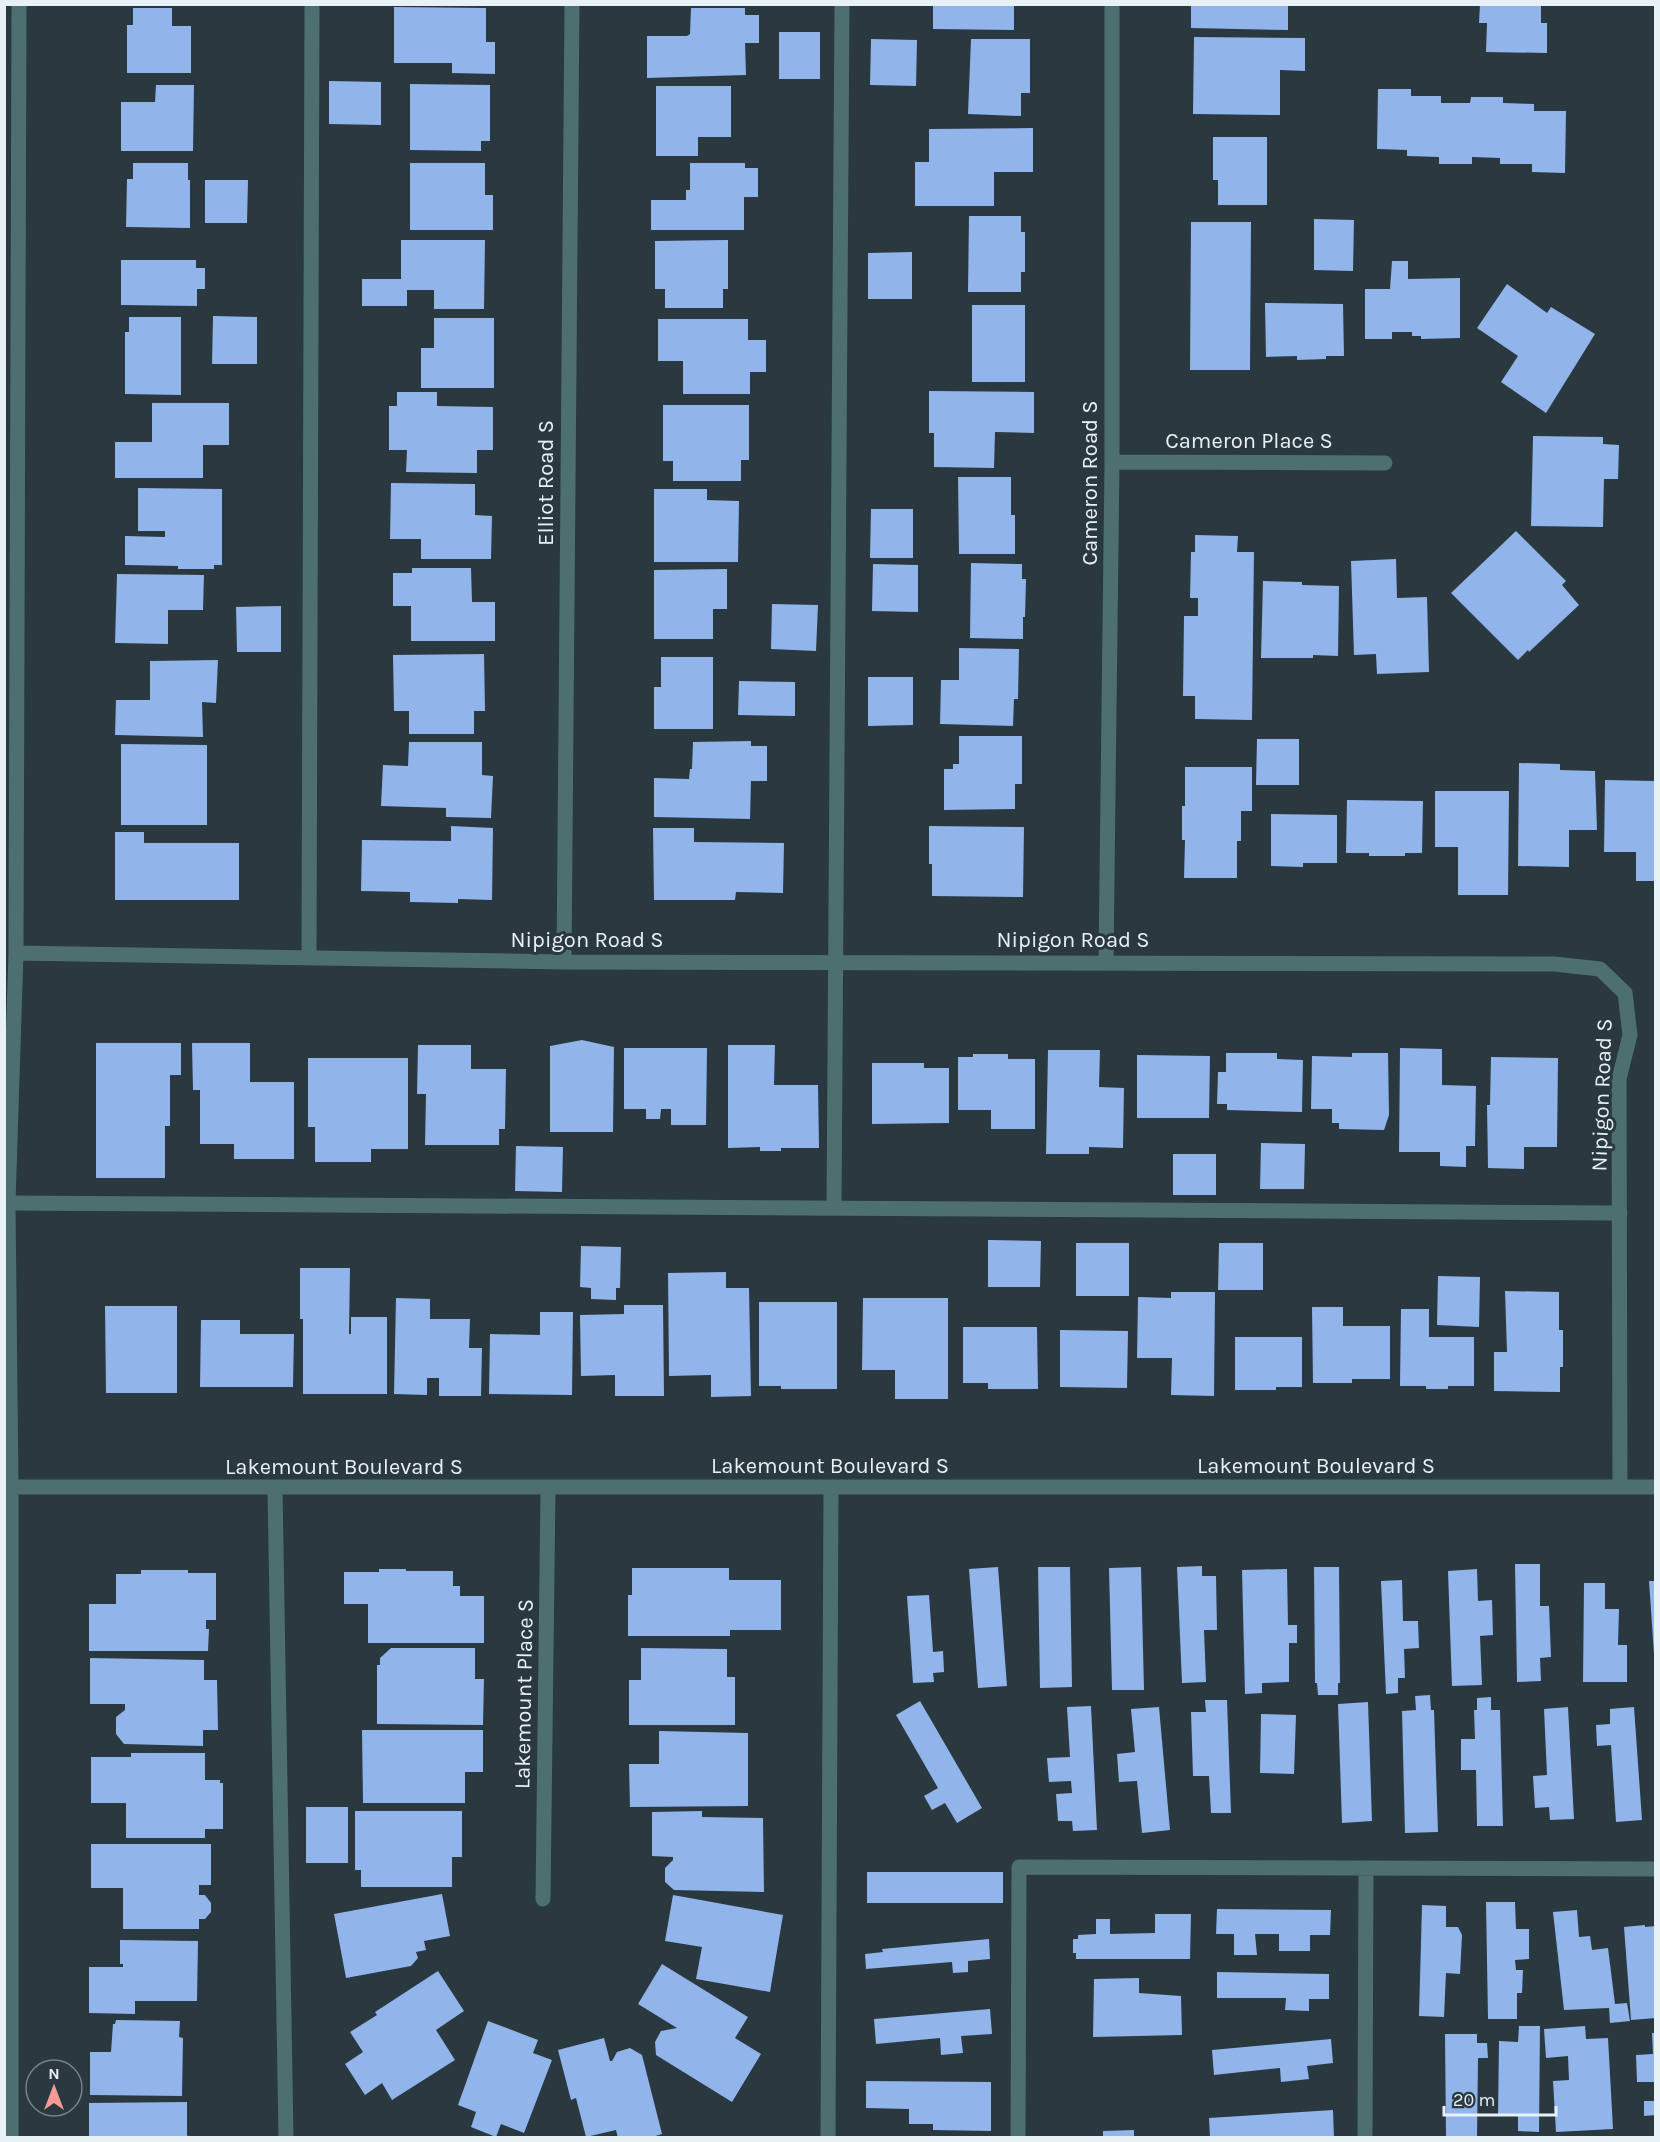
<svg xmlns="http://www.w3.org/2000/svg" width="1660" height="2142" viewBox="0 0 1660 2142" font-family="Karla,sans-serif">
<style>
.building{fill:#91b4eb}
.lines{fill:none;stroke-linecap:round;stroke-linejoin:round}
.lane{stroke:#4d6f70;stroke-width:15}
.street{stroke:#4d6f70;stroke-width:15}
.labels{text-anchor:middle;stroke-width:6;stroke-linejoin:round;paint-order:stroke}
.street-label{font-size:22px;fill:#e8f1f5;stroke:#2a383f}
</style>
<rect width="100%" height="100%" fill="#2a383f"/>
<path class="building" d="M933 4H1014V30L933 29Z
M1191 4H1288V30L1191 28Z
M1480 4H1541V23H1547V53L1486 52 1487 23H1479Z
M394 7 486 8V42H495V74L452 73V63H394Z
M133 8H172V26H191V73H127V25H133Z
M691 8H745V15H759V43H745L746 75 647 78V36H687L690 34Z
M779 32H820V79H779Z
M1194 37 1305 38V71L1280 70V115L1193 114Z
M871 39 917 40 916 86 870 85Z
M971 39H1030V93H1021V116L968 114Z
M329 81 381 82V125L329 124Z
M410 84 490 85V141H481V151L410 150Z
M156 85H194L193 151H121V102H155Z
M656 86H731V137H698V156H656Z
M1378 89H1411V96H1441V103H1470L1471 97H1503V103L1534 104V111H1566L1565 173 1532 172V164H1500V158L1472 157V164H1439V157L1407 156V150L1377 149Z
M1033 128V172H994V206H915V162H929V129Z
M1213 137H1267V205H1218V180H1213Z
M133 163H188V180H190V228L126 227 127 179H133Z
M410 163H485V195H493V230H410Z
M690 163H745V168H758V197H744V230H651V200H686V190H690Z
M205 180H248L247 223H205Z
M969 216H1021V232H1025V272H1021V292H968Z
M1314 219 1354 220 1353 271 1314 270Z
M1191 222H1251L1250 370H1190Z
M401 240H485L484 309H434V290H407V306H362V279H401Z
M728 240V289H723V308H665V289H655V241Z
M912 252V299H868V253Z
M121 260H196V268H205V289H197V306L121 305Z
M1392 261H1408V279L1460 278V338L1421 339V336H1412V332H1392V339H1365V289H1390Z
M1507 284 1547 313 1551 307 1595 334 1546 413 1501 382 1518 356 1477 328Z
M1265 303 1343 304 1344 356H1326V359L1297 360V356L1266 357Z
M972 305H1025V382H972Z
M213 316 257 317V364H212Z
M129 317H181V395L125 394V332H129Z
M434 318H494V388H421V348H434Z
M658 319H748V340H766V372H750V394H683V361H658Z
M929 391 1034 392V433L995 432 994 468 934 467V433H929Z
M397 392H437V406L493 407V450H477V473L406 472 407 450H389V406H397Z
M152 403H229V445H203V478H115V442H152Z
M663 405H749V460H741V481H673V461H663Z
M1533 436 1603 437V444L1619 445 1618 479H1604L1603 527 1531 526Z
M958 477H1011V515H1015V554H959Z
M391 483 475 484V515L492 516 491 559H421V539H390Z
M138 488 222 489V565H214V569H178V566L125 565V536L165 537V531H138Z
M654 489H707V500L739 501 738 562H654Z
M871 509H913V558H870Z
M1516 531 1566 581 1562 585 1579 605 1529 652 1528 650 1518 660 1451 593Z
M1195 535 1238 536 1237 552H1254L1252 720 1195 719V696H1183L1184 616H1198V598H1190L1191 552H1195Z
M1396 559 1397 598 1427 597 1429 672 1377 674 1376 654 1354 655 1351 561Z
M971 563 1022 564V579H1026L1025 617H1023V639L970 638Z
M873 564 918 565V612L872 611Z
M412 568H471L472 602H495V641H411V606H393V573H412Z
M727 569V609H713V639H654V570Z
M117 574 204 575 203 610H168V644L115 643Z
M1263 581 1302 582V585L1339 586 1338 656 1313 655V658H1261Z
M772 604 818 605 816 651 771 649Z
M281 606V652H237L236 607Z
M959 648 1019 649 1018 699H1014L1013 726 940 724 941 680H959Z
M484 654 485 711H474V734H409V711H394L393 655Z
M661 657H713V729H654V687H661Z
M218 660 216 703 202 702 203 737 115 735 116 700H150V661Z
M868 677H913V725L868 726Z
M739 681 795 682V716L738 715Z
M959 736H1022V784H1015V809L944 810V769H953V764H959Z
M1257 739H1299V785H1256Z
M751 741V746H767V781H751L750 819 654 817V778L689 779 690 769H692L693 742Z
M409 742H482V775L493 776 491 818 446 817V808L381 806 383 765 408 766Z
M121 744 207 745V825H121Z
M1519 763 1560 764V770L1595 771 1597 830H1569V867L1518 866Z
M1185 767H1252V811H1241V841H1237V878H1184L1185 840H1182V806H1185Z
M1605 780 1656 781V881H1636V852H1604Z
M1435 791H1509L1508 895H1458V847H1435Z
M1347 800 1423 801 1422 853H1405V856H1369V853H1346Z
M1271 814 1337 815V863H1303V867L1271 866Z
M451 826 493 828 492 900 458 899V903L410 902V892L361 891 362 840 451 841Z
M929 826 1024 827 1023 897 932 896V864H929Z
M653 828H694V842L784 843 783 893 736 892 735 900H654Z
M115 832H144V843H239V900H115Z
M582 1040 614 1047 613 1132H550V1046Z
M96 1043H181V1075H170V1126H165V1178H96Z
M192 1043H250V1082H294V1159H234V1144H200V1090H193Z
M418 1045H471V1069H506L505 1129H499V1145H425L426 1094H417Z
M728 1045H775L774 1085H818L819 1148H781V1151H760V1147L728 1148Z
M624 1048H707L706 1125H671V1109H661L660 1119H646V1109H624Z
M1400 1048 1442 1049V1085L1476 1086 1475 1146H1466V1167L1440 1166V1152H1399Z
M1048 1050H1100L1099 1087 1124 1088 1123 1148 1089 1147V1154H1046Z
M1226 1053H1277V1059L1303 1060 1302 1112 1227 1110V1104H1217L1218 1072H1226Z
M1352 1053H1388L1389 1115 1384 1130 1339 1129V1123H1332V1109H1311L1312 1056 1352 1057Z
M973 1054H1008V1059H1035V1129H991V1110H958V1057H973Z
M1137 1055 1210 1056 1209 1118H1137Z
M1491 1057 1558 1058 1557 1147H1524V1169L1488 1168 1487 1105H1490Z
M308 1058H408V1149H371V1162H315V1127H308Z
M872 1063H924V1068H949V1123L872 1124Z
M1261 1143 1305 1144 1304 1189H1260Z
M516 1146 563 1147 562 1192 515 1191Z
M1173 1154H1216V1195H1173Z
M988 1240 1041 1241 1040 1287H988Z
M1076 1243H1129V1296H1076Z
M1219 1243H1263V1290H1218Z
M581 1246 621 1247 620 1288H616V1300L591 1299V1288L580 1287Z
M300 1268H350L349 1334H351V1317H387V1394H303V1319H300Z
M726 1272V1288H749L751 1396 711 1397V1375L669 1376 668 1273Z
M1438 1276 1480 1277 1479 1327 1437 1325Z
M1505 1291 1559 1292V1330H1563V1367H1560V1392L1494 1391V1352H1507Z
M1171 1292H1215L1214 1396 1171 1395 1172 1358H1137L1138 1297 1171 1298Z
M396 1298 430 1299V1319H470L469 1348H482L481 1396H439V1378H427V1395L394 1394Z
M863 1298H948V1399H895V1370H862Z
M759 1302H837V1389H781V1386H759Z
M624 1305H663L664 1396H615V1375L581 1376 580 1315 624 1314Z
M105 1306H177V1393H106Z
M1312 1307H1343V1326H1390V1379H1352V1383H1313Z
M1401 1309H1429V1337H1474V1386H1448V1389H1426V1386H1400Z
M540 1312H573L572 1395 489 1394 490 1334 540 1335Z
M201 1320H240V1334H294L293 1387H200Z
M963 1327H1037L1038 1389H988V1383H963Z
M1060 1330 1128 1331 1127 1388 1060 1387Z
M1235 1337H1302V1387H1276V1390H1235Z
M1515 1564H1540V1606H1549L1551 1657 1540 1658 1541 1681 1517 1682Z
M1202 1566V1576H1216L1217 1630H1204L1206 1682 1182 1683 1177 1567Z
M998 1567 1007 1686 978 1688 969 1569Z
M1038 1567H1070L1072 1687 1040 1688Z
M1141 1567 1144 1690H1112L1109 1568Z
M1314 1567H1339L1340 1683H1338V1695H1318L1317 1683H1315Z
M632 1568H729V1580H781V1630H730V1636H628V1595H632Z
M379 1569H406V1571H453V1586H460V1596H484V1643H368V1604H344V1572H379Z
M1287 1569 1288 1625H1297V1643H1289V1682L1262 1683V1693L1245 1694 1242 1570Z
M1477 1569 1478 1601 1492 1600 1493 1635 1480 1636 1482 1685 1452 1686 1448 1571Z
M141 1570H188V1573H216V1620H206V1629H209L208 1651H89V1604H116V1574H141Z
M1402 1580 1403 1621H1418L1419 1648 1404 1649 1405 1678H1398V1693L1386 1694 1381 1581Z
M1649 1581H1656V1654H1654Z
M1584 1583H1605V1609H1619L1618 1645H1627V1682H1583Z
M929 1595 933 1652 943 1651 944 1672 933 1673 934 1682 913 1683 907 1596Z
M391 1648H475V1679H484L483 1725 377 1724V1665H380V1658Z
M641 1648 727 1649V1677H735V1725H629V1680H641Z
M90 1658 204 1660V1680H217L218 1730H203V1746L124 1744 116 1734V1717L125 1710V1704H90Z
M1430 1695 1431 1710H1434L1438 1832 1405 1833 1402 1711 1416 1710 1415 1696Z
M1491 1697V1710H1500L1503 1826H1477L1476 1770H1461V1739H1475L1474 1710H1477V1698Z
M1205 1700H1227L1231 1813H1211L1209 1776H1193L1191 1712H1206Z
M920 1701 982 1808 957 1823 945 1803 932 1810 924 1796 938 1788 896 1715Z
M1368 1702 1372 1821 1342 1823 1338 1704Z
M1091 1706 1097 1830 1073 1831 1072 1821H1058L1056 1794 1072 1793 1071 1781 1049 1782 1047 1758 1070 1757 1067 1707Z
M1159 1707 1170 1830 1142 1833 1137 1781 1119 1782 1117 1754 1135 1752 1131 1709Z
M1568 1707 1574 1819 1550 1820 1549 1807 1535 1808 1533 1776 1547 1775 1544 1709Z
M1634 1707 1642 1820 1616 1822 1611 1745 1597 1746 1596 1725 1610 1724V1709Z
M1261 1714 1296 1715 1294 1774 1260 1773Z
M362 1730H483V1772H465V1803H363Z
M659 1731 748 1733V1806L630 1807 629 1764H659Z
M131 1753H205V1780H220V1783H223V1829H205V1838H126V1803H91V1757H131Z
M306 1807H348V1863H306Z
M355 1811H462V1857H452V1887H361V1870H355Z
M702 1811V1817L763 1818 764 1892 674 1890 665 1882V1868L673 1860V1857L652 1856V1812Z
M91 1844H211V1885H199V1895H205L211 1903V1912L205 1919H199V1929H123V1888H91Z
M867 1872H1003V1903H867Z
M442 1894 450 1936 424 1941 426 1950 416 1952 418 1958 411 1966 346 1978 334 1914Z
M673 1895 783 1915 770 1992 696 1979 702 1947 665 1941Z
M1486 1902H1515L1516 1929H1529V1959L1515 1960 1516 1970H1523L1522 1993H1517V2019H1488Z
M1422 1905 1446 1906V1927H1458L1462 1935 1460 1974 1446 1973 1444 2017 1419 2016Z
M1217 1909 1331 1910 1330 1935H1310V1951H1279V1934H1255L1257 1955H1234V1934H1216Z
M1577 1910 1579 1937 1590 1936 1592 1950 1608 1948 1615 2004 1627 2003 1630 2021 1610 2023 1609 2008 1564 2010 1553 1912Z
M1155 1914H1191L1190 1959H1076V1953H1073V1939H1078V1935L1096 1934V1919H1110V1934L1155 1933Z
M1645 1925V1927L1656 1926V2018L1631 2020 1624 1927Z
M989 1939 990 1959 968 1961V1972L953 1973 952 1962 866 1969 865 1954 883 1952 882 1949Z
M120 1940 198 1941 197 2001H135V2014L89 2013V1967H123V1964H120Z
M662 1964 748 2017 735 2038 761 2054 732 2102 656 2055 655 2042 661 2031 677 2028 638 2004Z
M438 1971 464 2011 436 2030 455 2060 392 2100 382 2083 365 2095 345 2064 363 2052 350 2032 377 2015 375 2012Z
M1217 1972 1329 1974V1999H1309V2011L1285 2010 1286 1998H1217Z
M1139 1978V1993L1181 1996 1182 2035 1093 2037 1094 1979Z
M990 2009 992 2034 961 2036 963 2053 941 2055 940 2038 876 2044 874 2019Z
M116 2020 180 2021 179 2037 183 2038 182 2096 90 2095V2052H111L113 2024H115Z
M488 2021 538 2040 533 2053 552 2060 524 2133 501 2124 496 2137 471 2127 476 2112 458 2105Z
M1519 2026H1540L1539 2132 1518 2131V2116H1498L1499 2041 1518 2042Z
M1585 2026 1586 2039 1608 2038 1613 2129 1556 2132 1553 2081 1569 2080 1568 2056 1546 2058 1544 2029Z
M1652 2033H1656V2082H1637L1636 2055 1653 2054Z
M1445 2034H1477V2043H1487L1488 2058H1478L1477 2138H1446Z
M604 2038 610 2061H612L617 2052 630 2048 642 2055 662 2134 649 2138H618L616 2130 586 2137 576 2098 571 2100 558 2050Z
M1331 2039 1333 2063 1307 2066 1309 2079 1281 2082 1280 2068 1214 2075 1212 2050Z
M866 2081 991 2082V2131L933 2130V2124H909V2109L866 2108Z
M1644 2101H1656V2115L1644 2116Z
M187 2102V2135L189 2138H89V2103Z
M1333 2110 1334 2138H1210L1209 2118Z
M1134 2130V2138H1103V2131Z"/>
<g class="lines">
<path class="lane" d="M309 957 312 4
M4 1203 1620 1213
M834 1208 842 4
M275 1488 286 2138
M828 2138 831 1488"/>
<path class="street" d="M1112 462 1385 463
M16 953 564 962 1554 964 1600 969 1625 993 1630 1035 1619 1079 1620 1487
M564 962 572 4
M1106 962 1112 462V4
M4 1487H1656
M543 1899 548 1488
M11 2138V1487L8 1203 16 953 19 4
M1018 2138 1019 1867 1656 1869
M1365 2138 1366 1868"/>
</g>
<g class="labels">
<g class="street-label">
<text x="1249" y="448">Cameron Place S</text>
<text transform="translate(545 483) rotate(-90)" y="8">Elliot Road S</text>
<text transform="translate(1089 483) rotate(-90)" y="8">Cameron Road S</text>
<text x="587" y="947">Nipigon Road S</text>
<text x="1073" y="947">Nipigon Road S</text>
<text transform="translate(1601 1095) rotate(-88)" y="8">Nipigon Road S</text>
<text x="830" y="1473">Lakemount Boulevard S</text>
<text x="1316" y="1473">Lakemount Boulevard S</text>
<text x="344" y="1474">Lakemount Boulevard S</text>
<text transform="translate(523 1694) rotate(-89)" y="8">Lakemount Place S</text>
</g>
</g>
<rect width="1660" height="2142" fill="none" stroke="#e8f1f5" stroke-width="12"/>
<g transform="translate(54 2088)"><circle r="28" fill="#2a383f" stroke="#768288" stroke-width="1.5"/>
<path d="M0-4.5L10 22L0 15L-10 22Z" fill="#f59b97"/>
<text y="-9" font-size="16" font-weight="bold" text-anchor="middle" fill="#e8f1f5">N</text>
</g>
<path d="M1444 2106v9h112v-9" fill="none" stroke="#e8f1f5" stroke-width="3"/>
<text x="1453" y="2106" font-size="18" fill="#e8f1f5" stroke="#2a383f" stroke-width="4.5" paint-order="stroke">20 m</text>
</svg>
